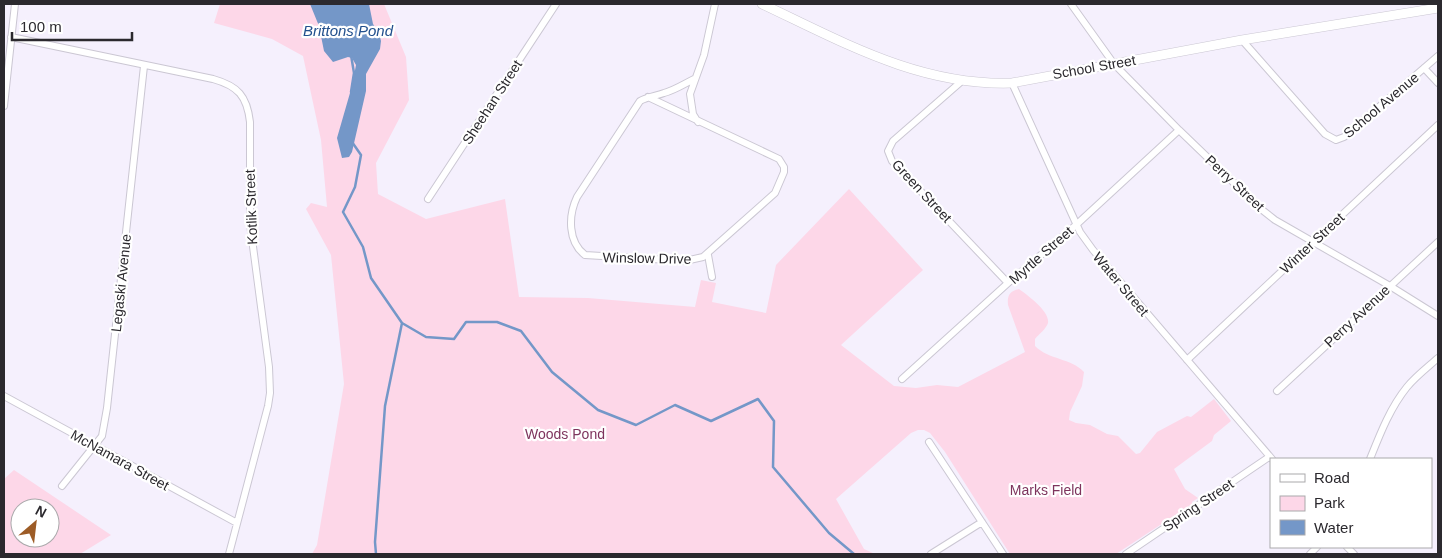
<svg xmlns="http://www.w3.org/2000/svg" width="1442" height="558" viewBox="0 0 1442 558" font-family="Arial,sans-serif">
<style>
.green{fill:#fdd7e8;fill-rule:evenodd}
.water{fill:#7497c8}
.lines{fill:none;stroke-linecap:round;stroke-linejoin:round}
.stream{stroke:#7497c8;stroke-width:2.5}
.street-casing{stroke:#cbc7d3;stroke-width:8}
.secondary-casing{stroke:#cbc7d3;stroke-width:10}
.street{stroke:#fff;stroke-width:6}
.secondary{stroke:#fff;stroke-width:9}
.labels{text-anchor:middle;stroke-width:4.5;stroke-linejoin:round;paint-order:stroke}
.street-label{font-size:14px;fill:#2b292e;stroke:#fff}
.park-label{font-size:14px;fill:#7e345d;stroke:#fff}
.water-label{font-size:15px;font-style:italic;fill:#22508d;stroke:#fff}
</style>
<rect width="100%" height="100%" fill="#f5f0fd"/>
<path class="green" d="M220 4H384L406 57 409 100 376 163 378 194 426 219 505 199 519 297 588 298 695 307 701 280 716 283 712 302 766 313 776 265 849 189 923 270 841 345 894 386 916 388 937 385 958 387 1025 352 1008 305C1007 295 1010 291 1019 289 1027 295 1050 311 1048 323 1046 329 1039 334 1035 339V346C1049 360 1071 358 1084 372L1082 386 1070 412 1069 420 1076 423 1090 425 1107 434 1118 436 1136 454 1140 453 1157 432 1187 416 1191 417 1214 399 1231 421 1214 435 1212 441 1174 469 1185 489 1198 498 1192 502V504L1116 554H1010L945 452 930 433 924 430H918L911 433 836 499 864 549 875 554H312L317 545 344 384 331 255 306 209 311 203 327 207 321 140 303 56 272 39 214 23Z
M14 470 111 535 80 554H4V479ZM20 508H50V538H20Z"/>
<path class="water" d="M310 4H369L373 24 379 33 381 41 380 49 366 74V91L352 152 349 157 342 158 337 138 352 86 356 65 352 58 348 57 333 62 324 51 319 26Z"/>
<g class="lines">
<path class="stream" d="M351 55 354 73 351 92
M352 142 361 155 355 187 343 212 363 247 371 278 402 323 385 406 375 542 376 554
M402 323 426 337 454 339 466 322H497L521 331 552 372 598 410 636 425 675 405 711 421 758 399 774 421 773 467 829 533 854 554"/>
<defs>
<path id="street" d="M1071 4 1114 64 1179 130 1261 209 1275 220 1390 286 1438 316
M11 37 213 79C238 86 247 96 250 122V224L269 367 270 393 268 406 229 554
M1242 40 1325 134 1336 140 1344 137 1438 56
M1424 68 1438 83
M963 80 893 141 888 151 892 161 1008 283
M1012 83 1080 232 1093 250 1272 459
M648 97 779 159 784 167V172L775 193 703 257 685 261 585 255C568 242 568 216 577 197L640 101C647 97 656 96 664 93 675 90 684 84 694 79
M4 106 15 4
M698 122 693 114 690 94 704 55 715 4
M428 199 556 4
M708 255 712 277
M1187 360 1438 125
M902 379 1008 283 1076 225 1179 130
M1277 391 1438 242
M4 396 237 523
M929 442 1003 554
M1370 459C1380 434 1390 408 1407 387 1416 376 1428 367 1438 358
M62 486 102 436 107 408 144 66
M1347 547 1354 554
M931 554 982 522
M1126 554 1269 457
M1310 554 1317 547"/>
<path id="secondary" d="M762 4C843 42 919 86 1012 83L1242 40 1438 8"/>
</defs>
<use href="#street" class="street-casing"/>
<use href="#secondary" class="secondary-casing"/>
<use href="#street" class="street"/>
<use href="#secondary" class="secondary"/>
</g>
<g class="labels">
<g class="street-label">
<text transform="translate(1094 67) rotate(-10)" y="5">School Street</text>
<text transform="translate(492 102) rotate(-57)" y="5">Sheehan Street</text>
<text transform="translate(1381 105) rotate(-40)" y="5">School Avenue</text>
<text transform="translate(1235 183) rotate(43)" y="5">Perry Street</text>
<text transform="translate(922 191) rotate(47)" y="5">Green Street</text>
<text transform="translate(251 207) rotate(-92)" y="5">Kotlik Street</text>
<text transform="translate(1312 243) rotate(-43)" y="5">Winter Street</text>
<text transform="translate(1041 255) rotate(-41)" y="5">Myrtle Street</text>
<text transform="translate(647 258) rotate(1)" y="5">Winslow Drive</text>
<text transform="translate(121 283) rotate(-84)" y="5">Legaski Avenue</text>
<text transform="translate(1121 284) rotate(50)" y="5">Water Street</text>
<text transform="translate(1357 316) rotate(-43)" y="5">Perry Avenue</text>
<text transform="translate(120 460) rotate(29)" y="5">McNamara Street</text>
<text transform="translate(1198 505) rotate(-34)" y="5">Spring Street</text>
</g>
<g class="park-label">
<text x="565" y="439">Woods Pond</text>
<text x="1046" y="495">Marks Field</text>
</g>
<g class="water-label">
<text x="348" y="36">Brittons Pond</text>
</g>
</g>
<rect width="1442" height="558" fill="none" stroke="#2b292e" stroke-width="10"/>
<rect x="1270" y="458" width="162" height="90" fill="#ffffff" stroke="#aaa9ab"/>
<rect x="1280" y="474" width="25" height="8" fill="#ffffff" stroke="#aaa9ab"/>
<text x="1314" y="483" font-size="15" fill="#2b292e">Road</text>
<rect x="1280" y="496" width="25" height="15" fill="#fdd7e8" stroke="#aaa9ab"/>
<text x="1314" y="508" font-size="15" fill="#2b292e">Park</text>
<rect x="1280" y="520" width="25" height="15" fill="#7497c8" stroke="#aaa9ab"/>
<text x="1314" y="533" font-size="15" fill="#2b292e">Water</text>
<g transform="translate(35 523) rotate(28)"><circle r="24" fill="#ffffff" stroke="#aaa9ab"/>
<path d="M0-4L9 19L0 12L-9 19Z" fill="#9d5c26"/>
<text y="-8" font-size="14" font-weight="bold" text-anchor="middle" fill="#2b292e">N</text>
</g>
<path d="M12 32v8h120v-8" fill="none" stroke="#2b292e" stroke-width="2.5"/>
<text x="20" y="32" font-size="15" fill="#2b292e" stroke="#ffffff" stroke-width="4" paint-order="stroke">100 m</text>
</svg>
